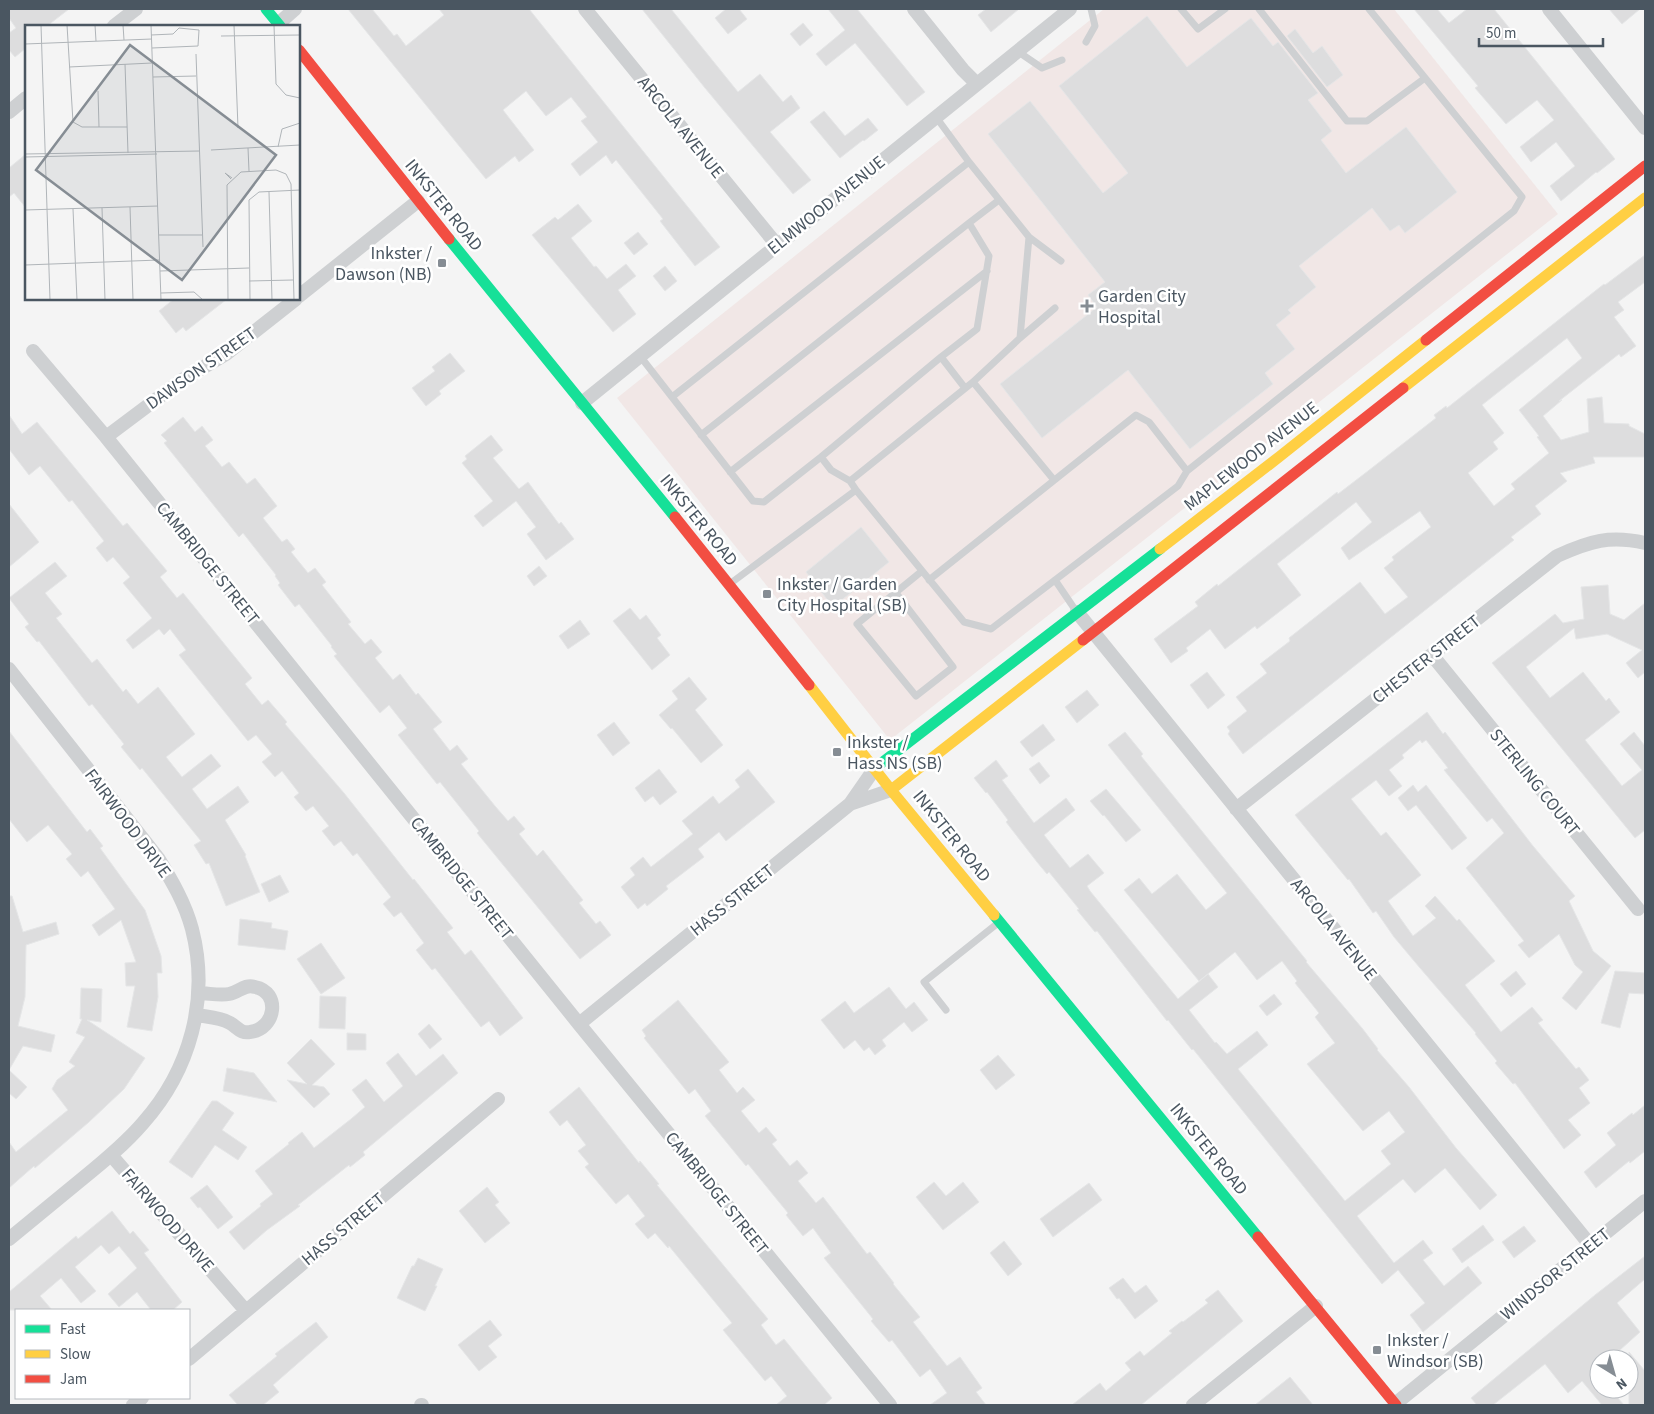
<svg xmlns="http://www.w3.org/2000/svg" width="1654" height="1414" viewBox="0 0 1654 1414" font-family="'Source Sans 3',sans-serif">
<style>
.medical{fill:#f1e7e6}
.building{fill:#ddddde;stroke:#e5e6e7;fill-rule:evenodd}
.lines{fill:none;stroke-linecap:round;stroke-linejoin:round}
.lane{stroke:#ced0d2;stroke-width:7}
.street{stroke:#ced0d2;stroke-width:14}
.fast{stroke:#16e098;stroke-width:11}
.slow{stroke:#ffcf43;stroke-width:11}
.jam{stroke:#f24e42;stroke-width:11}
.poi-dot{fill:#868d94;stroke:#fff;stroke-width:2}
.labels{text-anchor:middle;stroke-width:5;stroke-linejoin:round;paint-order:stroke}
.street-label{font-size:18px;fill:#4a5661;stroke:#fff}
.poi-label{font-size:18px;fill:#4a5661;stroke:#fff;text-anchor:start}
.inset-road{fill:none;stroke:#b0b5b9;stroke-width:1}
.view{fill:#868d94;fill-opacity:0.15;stroke:#868d94;stroke-width:2.5}
.inset-edge{fill:none;stroke:#4a5661;stroke-width:2.5}
</style>
<rect width="100%" height="100%" fill="#f4f4f4"/>
<path class="medical" d="M1104 9H1394L1558 214 890 740 617 398Z"/>
<path class="building" d="M9 9H69L47 26H26V48L15 57 9 50V33L16 28 9 18Z
M348 9H372L394 36 397 34 406 46 444 15 439 9H529L720 247 695 266 660 221 663 219 616 160 612 164 606 155 580 176 571 164 598 142 581 121 587 117 571 97 546 116 526 91 503 110 534 150 519 162 515 156 486 179Z
M642 9H671L738 92 760 74 783 102 791 95 800 108 770 132 811 180 793 194 705 88Z
M726 9H739L747 19 728 34 715 18Z
M828 9H857L925 92 907 106 855 43 826 66 816 54 845 30Z
M986 9H1019L991 32 978 15Z
M1414 9H1437L1449 23 1467 9H1494L1615 159 1597 173 1596 172 1561 201 1550 186 1575 166 1556 142 1531 162 1520 147 1554 120 1537 100 1506 124 1475 88 1478 86Z
M1609 9H1640L1622 24Z
M1147 16 1187 67 1251 18 1273 46 1278 42 1318 93 1308 100 1332 131 1321 140 1346 173 1406 127 1457 192 1405 233 1399 225 1390 231 1372 208 1299 266 1316 287 1288 310 1291 313 1276 325 1295 349 1265 373 1273 384 1190 449 1128 370 1042 438 1000 384 1097 307 1088 295 1105 282 988 134 1030 101 1103 193 1128 173 1059 86Z
M803 23 813 35 800 46 790 34Z
M1295 29 1313 53 1322 46 1343 75 1327 87 1287 36Z
M824 111 845 136 868 118 878 130 864 141 863 140 840 158 810 122Z
M26 154V208L14 193 9 197V168Z
M578 204 592 221 571 238 594 267 596 266 607 279 626 264 636 276 618 290 636 314 613 332 532 235 555 217 558 220Z
M638 232 648 244 634 255 624 243Z
M1645 255V282L1618 302 1624 310 1614 317 1636 346 1621 357 1619 354 1559 401 1562 400 1543 416 1561 440 1589 432 1587 399 1602 397 1604 423 1629 424V426L1645 434V457H1593L1595 463 1560 473 1567 481 1535 506 1541 514 1511 537 1514 540 1243 754 1228 734 1230 731 1227 727 1247 711 1236 697 1267 673 1260 664 1290 641 1289 638 1360 582 1385 614 1408 597 1384 568 1394 560 1392 557 1431 527 1420 511 1349 560 1341 548 1372 522 1356 502 1277 564 1301 595 1257 629 1255 626 1225 649 1210 629 1186 648 1188 651 1171 663 1154 639 1198 606 1195 602 1217 584 1218 586 1337 492 1338 494 1368 471 1436 418 1434 415 1446 406 1447 408 1585 299 1604 284 1605 285ZM1567 338 1582 358 1519 410 1539 436 1537 437 1549 453 1511 484 1515 489 1494 506 1468 473 1498 449 1493 442 1504 433 1482 405Z
M665 266 677 281 665 291 653 276Z
M174 299H227L186 331 183 327 176 333 159 311Z
M450 353 465 371 439 391 441 394 426 406 412 388 435 371 432 367Z
M9 415 22 434 37 422 123 526 127 523 167 571 160 577 177 598 183 593 252 678 245 684 262 705 268 700 287 722 285 724 344 793 413 880 414 879 453 928 447 932 465 955 471 950 523 1018 500 1036 489 1021 481 1027 435 968 432 970 416 950 424 943 401 912 394 917 383 904 391 897 357 853 353 856 341 841 334 846 322 831 329 826 313 806 306 811 294 797 299 793 282 771 275 777 262 762 272 754 256 735 248 741 179 655 186 650 170 629 164 635 159 629 133 649 126 640 152 618 123 583 130 577 113 557 107 562 96 548 104 541 72 500 69 502 40 466 29 475 9 449Z
M183 417 195 432 202 426 213 440 205 446 222 467 229 462 247 484 255 478 277 506 263 518 282 542 287 539 295 549 291 552 308 573 315 568 326 582 322 585 351 622 348 624 365 644 371 639 382 652 375 658 393 680 400 674 416 695 418 693 442 722 433 729 450 751 457 745 468 759 461 764 495 806 508 821 514 816 525 829 519 834 537 856 543 850 583 900 579 903 596 924 600 921 611 935 580 959 477 833 479 831 440 782 437 784 398 735 407 728 389 705 380 713 334 656 337 654 331 647 332 646 299 604 295 607 278 585 280 583 275 576 276 575 243 533 239 537 164 443 167 441 161 435Z
M491 435 503 450 493 458 519 489 528 482 559 524 561 522 574 539 546 560 527 534 536 527 516 501 483 527 474 516 493 501 462 463 467 459 465 456Z
M9 504 39 542 9 567Z
M861 527 889 562 833 607 806 572Z
M55 562 67 576 45 593 62 614 56 618 92 663 97 659 123 692 126 689 138 704 158 687 195 734 166 757 182 777 211 754 221 766 192 789 207 809 238 786 249 802 225 820 246 855 245 856 260 892 226 906 209 863 206 864 194 845 201 841 142 768 140 770 121 747 124 744 92 704 89 706 39 641 37 642 25 627 29 624 9 598Z
M539 566 547 576 534 586 527 576Z
M1608 585 1610 614 1624 620 1645 603V672L1638 678 1626 663 1642 650 1607 634 1576 639 1574 628 1526 667 1550 698 1583 672 1606 701 1609 698 1614 705 1620 712 1585 740 1622 786 1642 770 1620 744 1634 732 1645 746V830L1635 838 1492 663 1555 614 1563 623 1584 619 1581 587Z
M630 608 640 620 646 615 661 635 657 638 670 655 652 670 613 621Z
M580 620 590 634 568 649 559 636Z
M1207 672 1225 695 1208 709 1190 685Z
M689 677 707 699 695 710 723 745 701 763 672 728 671 729 659 715 678 699 672 691Z
M1087 690 1099 705 1077 723 1065 707Z
M1427 712 1443 734 1445 732 1455 745 1533 846 1575 896 1569 901 1593 951 1611 966 1576 1010 1562 998 1583 972 1575 965 1559 934 1529 958 1518 945 1524 941 1466 868 1504 833 1492 818 1487 822 1444 770 1448 768 1426 740 1422 743 1420 740 1402 755 1404 758 1389 770 1402 786 1389 796 1376 780 1351 799 1381 836 1386 832 1421 875 1388 901 1413 936 1436 918 1425 906 1435 896 1457 921 1459 919 1495 961 1465 985 1501 1032 1532 1007 1543 1020 1538 1023 1576 1069 1579 1067 1589 1080 1579 1088 1590 1103 1568 1120 1581 1135 1564 1149 1515 1083 1513 1084 1495 1063 1497 1061 1475 1034 1476 1033 1420 968 1394 937 1376 911 1373 913 1349 879 1348 880 1295 815Z
M614 722 630 743 613 756 597 735Z
M1043 724 1055 740 1032 757 1020 742Z
M9 731 87 832 90 829 103 846 100 848 145 910 161 956 162 973H157L158 997 152 1031 127 1027 135 986H126L125 963 136 962 121 920 99 936 92 925 115 909 88 871 81 877 66 859 72 854 48 825 27 842 9 819Z
M1125 732 1143 754 1141 756 1257 899 1307 961 1306 962 1362 1028 1378 1049 1377 1050 1409 1087 1456 1148 1497 1195 1480 1210 1445 1168 1415 1193 1403 1179 1357 1216 1394 1263 1423 1240 1433 1253 1423 1260 1444 1286 1468 1266 1482 1283 1423 1332 1410 1315 1425 1303 1398 1270 1382 1284 1193 1049 1192 1050 1168 1020 1167 1021 1097 931 1095 932 1077 910 1079 909 1049 872 1047 874 1037 862 1006 822 1008 820 987 792 986 793 974 778 996 760 1008 776 1002 780 1034 823 1066 798 1075 810 1044 835 1070 868 1088 854 1104 873 1087 886 1090 891 1178 999 1208 974 1218 987 1189 1010 1215 1043 1216 1042 1227 1054 1257 1031 1268 1045 1238 1069 1345 1201 1391 1164 1381 1151 1405 1132 1389 1111 1363 1131 1307 1064 1335 1043 1315 1017 1319 1013 1295 983 1297 981 1282 961 1257 980 1235 952 1199 981 1124 890 1139 878 1152 894 1177 874 1206 910 1227 893 1108 745Z
M1039 762 1050 776 1040 784 1029 769Z
M659 769 677 792 660 805 653 796 645 802 635 788Z
M748 769 775 802 726 841 719 832 698 849 704 857 666 886 668 889 647 906 645 903 638 909 621 887 635 875 630 868 643 857 651 867 693 834 682 821 713 796 719 804 740 787 735 780Z
M1413 785 1418 792 1426 785 1467 838 1452 850 1416 805 1408 811 1398 798Z
M1106 789 1141 830 1126 842 1104 815 1103 816 1090 801Z
M280 875 289 892 269 902 261 884Z
M9 896H12L23 932 56 922 59 934 26 945 25 997 18 1026 55 1035 51 1052 23 1046 9 1070 27 1087 16 1099 9 1093Z
M240 919 272 923 271 928 288 931 285 950 238 945Z
M321 943 345 978 321 994 297 959Z
M1516 971 1526 984 1511 997 1500 984Z
M1615 971 1645 973V994L1629 993 1620 1028 1601 1023Z
M889 987 906 1009 914 1002 928 1020 912 1032 904 1022 882 1040 886 1046 875 1055 869 1047 864 1051 855 1040 844 1049 821 1020 845 1001 854 1013Z
M81 988 102 989 101 1022 87 1020 145 1058 124 1089 89 1122 35 1168 34 1166 9 1188V1142L16 1152 68 1110 52 1089 57 1080 75 1066 69 1062 85 1037 76 1033 82 1019H80Z
M1274 994 1282 1004 1267 1016 1259 1006Z
M320 996 346 997 345 1029 319 1028Z
M678 1000 729 1062 719 1070 737 1093 743 1087 755 1100 741 1111 759 1133 766 1127 777 1140 772 1144 790 1166 797 1160 808 1173 798 1181 816 1203 823 1197 867 1254 870 1252 894 1283 893 1284 920 1317 913 1322 947 1366 960 1357 982 1388 976 1392 986 1405H930L947 1393 930 1369 920 1377 892 1340 889 1342 871 1321 873 1319 824 1258 831 1253 813 1228 803 1236 786 1215 788 1213 748 1164 746 1166 705 1116 711 1111 695 1089 689 1094 644 1038 646 1036 642 1030Z
M429 1024 442 1039 430 1049 418 1034Z
M347 1033 366 1034V1050H347Z
M311 1039 335 1064 312 1085 324 1087 330 1094 314 1108 287 1080 307 1084 287 1063Z
M398 1053 416 1076 443 1054 458 1073 363 1152 365 1155 350 1167 349 1165 298 1205 300 1206 267 1230 244 1250 229 1232 261 1206 260 1204 273 1194 255 1171 289 1144 288 1143 302 1132 314 1148 351 1119 365 1107 352 1090 366 1079 384 1102 403 1086 386 1063Z
M998 1055 1015 1075 996 1090 980 1070Z
M227 1068 254 1073 277 1102 223 1091Z
M579 1087 639 1163 640 1161 659 1184 657 1185 768 1319 761 1325 776 1345 784 1339 832 1398 824 1405H776L787 1396 771 1376 765 1381 723 1330 732 1323 669 1246 668 1248 655 1233 648 1239 635 1224 645 1216 628 1194 616 1204 585 1167 589 1164 578 1151 586 1145 567 1120 560 1126 549 1112Z
M212 1101H217L234 1113 222 1130 247 1147 238 1160 215 1145 192 1178 169 1162Z
M1645 1105V1151L1630 1163 1629 1161 1596 1188 1584 1172 1616 1145 1607 1133 1632 1113 1633 1115Z
M934 1182 946 1196 963 1182 979 1202 943 1230 916 1197Z
M1089 1183 1102 1200 1053 1237 1040 1219Z
M207 1185 233 1217 218 1229 200 1207 198 1208 190 1198Z
M487 1187 499 1202 495 1205 510 1223 485 1243 459 1211Z
M112 1211 130 1234 133 1231 149 1250 144 1253 182 1302 173 1310H151L137 1292 119 1307 108 1294 137 1268 119 1246 109 1254 101 1245 75 1267 96 1291 81 1303 61 1278 40 1296 52 1310H9V1292L76 1236 78 1239Z
M1483 1225 1494 1240 1462 1263 1452 1249Z
M1524 1226 1536 1241 1514 1258 1502 1242Z
M1004 1241 1022 1264 1008 1276 990 1253Z
M1645 1256V1279L1617 1303 1640 1332 1610 1359H1599V1389H1610L1624 1405H1602L1582 1381 1568 1393 1545 1364 1493 1405H1477L1471 1398 1595 1295Z
M418 1258 443 1269 435 1286H437L425 1311 397 1298 412 1266H414Z
M1123 1278 1135 1293 1146 1285 1158 1301 1135 1319 1119 1298 1117 1299 1109 1288Z
M1218 1290 1243 1321 1141 1405H1072L1100 1383 1106 1391 1131 1370 1125 1363 1140 1351 1144 1356 1172 1333 1169 1331 1182 1321 1183 1322 1208 1303 1205 1300Z
M490 1320 502 1335 488 1346 497 1357 479 1371 458 1345Z
M316 1322 328 1337 273 1385 279 1392 263 1405H238L229 1395 277 1356 275 1354Z
M1629 1352 1645 1371V1405H1629Z
M1290 1377 1313 1405H1255Z"/>
<g class="lines">
<path class="lane" d="M1181 9 1198 29 1225 9
M1259 9 1347 121H1367L1425 78
M1086 42 1095 26 1091 9
M1017 51 1042 68 1062 60
M1029 237 1061 261
M1020 338 1055 308
M640 356 753 501 764 502 821 457 941 357
M973 382 1054 480
M965 388 941 357 977 329 989 256 969 223 999 200
M672 397 969 162
M701 435 969 223
M821 457 831 470 850 481
M730 472 987 271
M856 490 850 481 973 382 1020 338 1029 237 969 162 936 117
M929 580 1136 415 1149 422 1187 471
M1055 580 1076 611
M731 583 856 490 964 622 991 629 1178 486 1187 471 1514 211 1522 197 1369 9
M896 593 953 667 916 696 857 624 922 571
M946 1010 924 982 998 923"/>
<path class="street" d="M585 9 777 245
M914 9 963 70 977 84
M1549 9 1645 128
M278 24 295 9
M114 26 136 9
M9 112 26 98
M299 296 418 201
M33 351 106 437 579 1024 890 1405
M582 403 1070 9
M106 437 182 380 226 354 296 299
M1077 612 1591 1246
M1432 655 1638 909
M9 669 158 858C172 881 185 903 192 929 210 999 190 1070 143 1123 125 1144 103 1162 82 1179 58 1199 33 1219 9 1239
M850 804 875 768
M1236 809 1557 556C1590 541 1610 535 1645 543
M196 1015C207 1017 220 1017 230 1023 237 1027 241 1034 250 1032 276 1029 281 992 255 987 244 984 239 992 229 994 220 996 208 993 198 993
M579 1024 850 804 891 790
M111 1155 246 1311
M189 1359 498 1099
M1395 1404 1645 1201
M133 1405 142 1398
M421 1405H422
M1193 1405 1316 1306"/>
<path class="fast" d="M266 9 280 26
M449 239 675 517
M875 768 1160 549
M994 915 1258 1237"/>
<path class="slow" d="M1403 388 1645 198
M1160 549 1279 457 1426 340
M809 685 891 790 994 915
M891 790 1083 640"/>
<path class="jam" d="M299 50 449 239
M1426 340 1645 166
M675 517 809 685
M1083 640 1403 388
M1258 1237 1396 1405"/>
</g>
<g class="poi-dot">
<rect x="437" y="258" width="10" height="10" rx="2.5"/>
<path d="M1084.5 298.5h5v5h5v5h-5v5h-5v-5h-5v-5h5z"/>
<rect x="762" y="589" width="10" height="10" rx="2.5"/>
<rect x="832" y="747" width="10" height="10" rx="2.5"/>
<rect x="1372" y="1345" width="10" height="10" rx="2.5"/>
</g>
<g class="labels">
<g class="street-label">
<text transform="translate(681 127) rotate(51)" y="6">ARCOLA AVENUE</text>
<text transform="translate(444 205) rotate(51)" y="6">INKSTER ROAD</text>
<text transform="translate(826 205) rotate(-39)" y="6">ELMWOOD AVENUE</text>
<text transform="translate(201 368) rotate(-35)" y="6">DAWSON STREET</text>
<text transform="translate(1251 456) rotate(-38)" y="6">MAPLEWOOD AVENUE</text>
<text transform="translate(699 520) rotate(51)" y="6">INKSTER ROAD</text>
<text transform="translate(208 563) rotate(51)" y="6">CAMBRIDGE STREET</text>
<text transform="translate(1426 659) rotate(-38)" y="6">CHESTER STREET</text>
<text transform="translate(1535 782) rotate(51)" y="6">STERLING COURT</text>
<text transform="translate(128 823) rotate(53)" y="6">FAIRWOOD DRIVE</text>
<text transform="translate(952 836) rotate(51)" y="6">INKSTER ROAD</text>
<text transform="translate(462 878) rotate(51)" y="6">CAMBRIDGE STREET</text>
<text transform="translate(732 900) rotate(-39)" y="6">HASS STREET</text>
<text transform="translate(1334 929) rotate(51)" y="6">ARCOLA AVENUE</text>
<text transform="translate(1209 1149) rotate(51)" y="6">INKSTER ROAD</text>
<text transform="translate(717 1193) rotate(51)" y="6">CAMBRIDGE STREET</text>
<text transform="translate(168 1220) rotate(49)" y="6">FAIRWOOD DRIVE</text>
<text transform="translate(343 1229) rotate(-40)" y="6">HASS STREET</text>
<text transform="translate(1555 1274) rotate(-39)" y="6">WINDSOR STREET</text>
</g>
<g class="poi-label">
<text x="432" y="259" text-anchor="end">Inkster /<tspan x="432" dy="21">Dawson (NB)</tspan></text>
<text x="1098" y="302">Garden City<tspan x="1098" dy="21">Hospital</tspan></text>
<text x="777" y="590">Inkster / Garden<tspan x="777" dy="21">City Hospital (SB)</tspan></text>
<text x="847" y="748">Inkster /<tspan x="847" dy="21">Hass NS (SB)</tspan></text>
<text x="1387" y="1346">Inkster /<tspan x="1387" dy="21">Windsor (SB)</tspan></text>
</g>
</g>
<g transform="translate(25 25)">
<rect width="275" height="275" fill="#f4f4f4"/>
<path class="inset-road" d="M16 0 25 275M42 0 48 97 57 102H102M70 0 71 16M98 0 99 15M126 0 136 275M209 0 213 103M249 0 251 59 261 70 275 73M126 10 148 9 154 3 174 5 173 21 127 23M196 11 275 10M0 19 127 14M171 29 178 222M100 39 103 128M44 42 127 38M128 52 171 51M73 66 74 102M253 122 257 104 275 98M223 123 224 146M186 125 275 120M0 129 174 126M0 132 132 129M206 154 200 148 207 153M244 167 247 275M105 182 108 275M77 183 80 275M48 184 52 275M0 185 133 181M134 210H177M0 240 134 235M135 246 224 243M224 256 268 255M136 268 169 267 178 275M203 275 202 160 216 147 251 145 261 149 266 159 269 275M225 275 224 175 234 167 275 165"/>
<path class="view" d="M105 20 251 130 157 255 11 145Z"/>
<rect width="275" height="275" class="inset-edge"/>
</g>
<rect width="1654" height="1414" fill="none" stroke="#4a5661" stroke-width="20"/>
<rect x="15" y="1309" width="175" height="90" fill="#ffffff" stroke="#b7bbc0"/>
<rect x="25" y="1325" width="25" height="8" fill="#16e098" stroke="#b7bbc0"/>
<text x="60" y="1334" font-size="15" fill="#4a5661">Fast</text>
<rect x="25" y="1350" width="25" height="8" fill="#ffcf43" stroke="#b7bbc0"/>
<text x="60" y="1359" font-size="15" fill="#4a5661">Slow</text>
<rect x="25" y="1375" width="25" height="8" fill="#f24e42" stroke="#b7bbc0"/>
<text x="60" y="1384" font-size="15" fill="#4a5661">Jam</text>
<g transform="translate(1614 1374) rotate(143)"><circle r="24" fill="#ffffff" stroke="#b7bbc0"/>
<path d="M0-4L9 19L0 12L-9 19Z" fill="#868d94"/>
<text y="-8" font-size="14" font-weight="bold" text-anchor="middle" fill="#4a5661">N</text>
</g>
<path d="M1479 38v8h124v-8" fill="none" stroke="#4a5661" stroke-width="2.5"/>
<text x="1486" y="38" font-size="15" fill="#4a5661" stroke="#ffffff" stroke-width="4" paint-order="stroke">50 m</text>
</svg>
